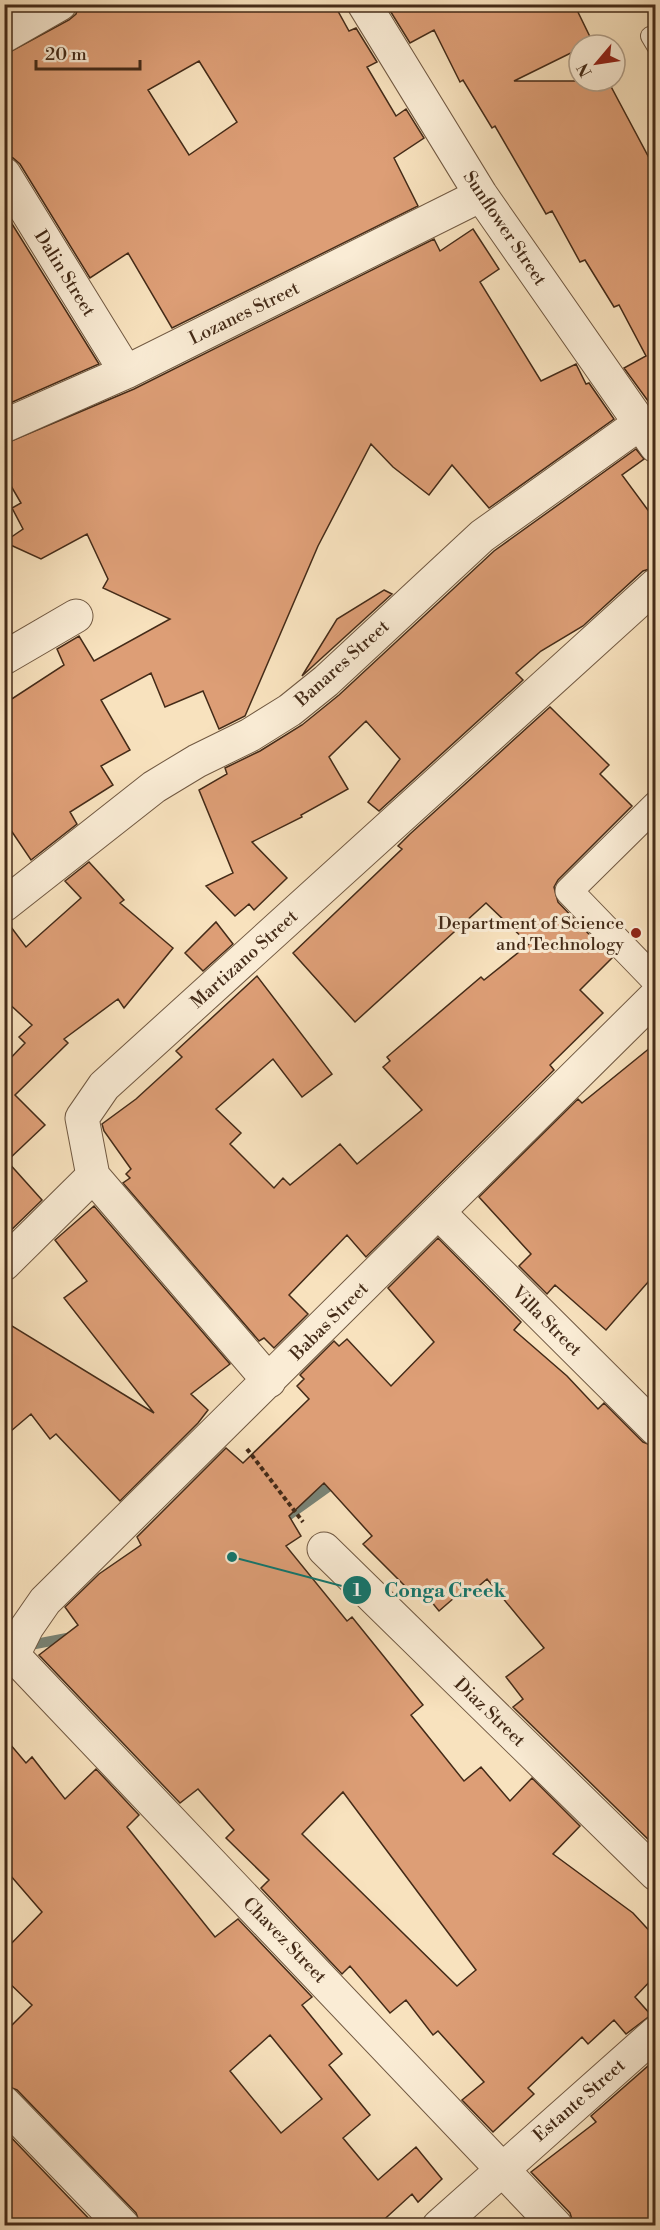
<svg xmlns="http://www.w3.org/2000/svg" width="660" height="2230" viewBox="0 0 660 2230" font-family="'Libre Bodoni',serif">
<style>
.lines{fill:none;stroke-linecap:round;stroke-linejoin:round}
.stream{stroke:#798375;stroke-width:10}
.building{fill:#dd9e76;stroke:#442b18;stroke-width:1.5;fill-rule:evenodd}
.service-casing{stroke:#715942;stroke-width:20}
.pedestrian-casing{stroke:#715942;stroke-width:29}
.minor-casing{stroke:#715942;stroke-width:35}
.tertiary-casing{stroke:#715942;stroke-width:35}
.path{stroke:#442b18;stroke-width:4;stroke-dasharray:4.5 3;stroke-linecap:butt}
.service{stroke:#faecd5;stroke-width:18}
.pedestrian{stroke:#faecd5;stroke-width:27}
.minor{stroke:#faecd5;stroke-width:33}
.tertiary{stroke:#faecd5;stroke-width:33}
.poi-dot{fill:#8f2418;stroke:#faecd5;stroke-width:2}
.labels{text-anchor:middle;stroke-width:6;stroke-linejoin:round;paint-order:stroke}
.street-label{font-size:18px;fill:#442b18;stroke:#faecd5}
.poi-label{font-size:18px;fill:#442b18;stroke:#faecd5;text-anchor:end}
.leader{fill:none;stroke:#0f766e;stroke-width:2}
.callout-dot{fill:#0f766e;stroke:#faecd5;stroke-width:2}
.mark-label{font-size:18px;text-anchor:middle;font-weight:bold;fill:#fff}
.callout-label{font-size:20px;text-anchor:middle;font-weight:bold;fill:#0f766e;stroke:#faecd5;stroke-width:6;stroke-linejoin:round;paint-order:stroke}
</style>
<rect width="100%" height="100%" fill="#f8e2be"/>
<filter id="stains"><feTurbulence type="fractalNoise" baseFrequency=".00333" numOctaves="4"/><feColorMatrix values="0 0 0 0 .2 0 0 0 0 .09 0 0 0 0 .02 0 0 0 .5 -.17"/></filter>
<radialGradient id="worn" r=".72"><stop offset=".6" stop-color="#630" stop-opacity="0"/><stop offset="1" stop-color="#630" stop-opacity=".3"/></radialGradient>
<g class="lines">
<path class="stream" d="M285 1518 338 1480
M25 1646 72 1637"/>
</g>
<path class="building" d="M79 4H334L349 31 356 28 377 62 367 67 396 116 406 109 424 138 394 158 418 206 172 328 128 253 90 278 20 164 13 158 4 155V55L69 20 76 14ZM199 61 237 122 189 155 148 90Z
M398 4H574L593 43 579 45V49L514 81H608L656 171V412L624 368 646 356 619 305 614 307 585 260 580 262 552 211 546 214 495 126 492 128 463 80 460 82 434 30 410 43 389 9Z
M4 211 99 364 8 404 4 396Z
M473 229 499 269 480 282 541 381 576 364 586 384 589 383 614 419 489 508 452 465 429 495 393 467 371 444 318 546 245 716 219 729 203 691 165 707 151 673 101 700 130 750 101 766 113 785 70 812 77 824 31 860 4 820V704L64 665 57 649 79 636 94 661 170 619 103 588 108 579 87 534 41 559 4 542 23 529 12 508 21 503 4 474V444L134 389 434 239 440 251Z
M636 449 644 459 622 475 656 521V567L643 571 583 626 541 651 516 673 523 680 379 811 368 802 400 759 366 721 329 757 348 789 301 815 302 817 252 842 287 878 254 910 249 904 235 916 206 886 233 873 199 790 227 774 225 768 260 751 302 725 339 695 494 551Z
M384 590 392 594 302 676 337 619Z
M550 707 609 765 600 774 632 806 558 880 554 887 558 902 612 958 580 990 603 1013 550 1065 554 1070 366 1257 347 1235 289 1295 308 1314 274 1348 264 1338 259 1341 123 1183 130 1178 126 1174 131 1169 104 1131 102 1124 136 1099 182 1057 176 1051 257 976 332 1074 302 1097 273 1059 216 1109 241 1133 230 1144 274 1188 283 1178 290 1185 340 1144 357 1164 422 1110 383 1067 390 1061 387 1057 481 977 484 980 529 944 486 903 355 1022 293 953 402 849 398 846 410 834Z
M89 862 124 900 120 903 173 948 124 1008 118 999 64 1039 68 1043 15 1095 45 1125 7 1161 42 1200 4 1237V1065L25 1043 19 1037 32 1025 4 999V923H8L26 947 81 898 65 881Z
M216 922 233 944 203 971 185 953Z
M656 1043V1273L606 1330 555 1285 547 1294 519 1266 531 1254 479 1197 578 1099 582 1103Z
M94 1206 230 1364 191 1394 208 1410 198 1423 120 1501 56 1434 50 1439 31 1414 4 1437V1321L154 1413 64 1298 87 1281 55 1240Z
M438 1238 521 1322 514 1330 567 1376 598 1409 604 1403 643 1442 656 1447V1847L513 1707 523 1699 506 1677 544 1648 487 1579 467 1596 462 1591 439 1611 421 1589 414 1595 363 1544 372 1536 324 1483 289 1516 301 1536 286 1546 347 1621 352 1617 423 1705 411 1715 464 1781 481 1767 510 1801 532 1778 580 1826 553 1854 633 1913 656 1938V1975L635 1997 651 2015 626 2034 614 2020 588 2044 582 2037 528 2088 534 2094 493 2132 462 2100 484 2082 438 2031 433 2035 406 2000 390 2013 350 1966 342 1974 261 1888 269 1880 226 1838 234 1830 198 1789 180 1803 39 1655 78 1625 65 1607 99 1574 141 1545 137 1537 226 1448 243 1463 309 1399 297 1386 304 1379 300 1375 334 1341 339 1346 347 1339 391 1386 434 1342 388 1288ZM343 1792 476 1970 457 1986 302 1834Z
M4 1737 26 1763 32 1757 65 1799 96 1769 139 1815 127 1827 215 1937 238 1919 312 1997 302 2005 342 2054 329 2065 370 2115 343 2138 378 2180 416 2147 442 2179 418 2202 412 2194 377 2226H141L136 2213 17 2090 4 2085V2033L32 2005 4 1978V1951L42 1912 4 1868ZM270 2035 322 2099 281 2133 230 2071Z
M656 2059V2226H574L570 2213 531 2172 596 2122 591 2116Z
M4 2130 96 2226H4Z"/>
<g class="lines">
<defs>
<path id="service" d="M650 36 656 46"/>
<path id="pedestrian" d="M656 805 569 891 656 981"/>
<path id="minor" d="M364 4 481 195 656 446
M4 36 60 4
M4 174 126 372
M4 426 126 372 481 195
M4 658 76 616
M4 905 154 787 197 761 250 735 290 710 326 681 482 536 639 424
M438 1212 656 1429
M4 1264 93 1176
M269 1381 93 1176 82 1118 104 1086 656 585
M324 1549 656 1874
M13 1655 27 1627 45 1601 656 996
M4 2103 123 2226
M439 2226 656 2033"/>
<path id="tertiary" d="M4 1663 13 1655 556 2226"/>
</defs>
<use href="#service" class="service-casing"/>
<use href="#pedestrian" class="pedestrian-casing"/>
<use href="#minor" class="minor-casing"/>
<use href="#tertiary" class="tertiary-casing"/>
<path class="path" d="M247 1449 303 1522"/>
<use href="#service" class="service"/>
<use href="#pedestrian" class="pedestrian"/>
<use href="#minor" class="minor"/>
<use href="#tertiary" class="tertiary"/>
</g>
<circle class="poi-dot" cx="636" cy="933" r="6"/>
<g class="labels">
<g class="street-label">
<text transform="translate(505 228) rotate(56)" y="6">Sunflower Street</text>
<text transform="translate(65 273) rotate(58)" y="6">Dalin Street</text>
<text transform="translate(244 313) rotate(-26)" y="6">Lozanes Street</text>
<text transform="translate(342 663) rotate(-42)" y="6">Banares Street</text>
<text transform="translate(244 959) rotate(-42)" y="6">Martizano Street</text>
<text transform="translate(329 1321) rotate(-45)" y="6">Babas Street</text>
<text transform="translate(547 1321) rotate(45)" y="6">Villa Street</text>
<text transform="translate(490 1712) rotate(44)" y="6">Diaz Street</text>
<text transform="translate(285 1940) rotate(46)" y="6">Chavez Street</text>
<text transform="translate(579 2100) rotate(-41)" y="6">Estante Street</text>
</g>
<g class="poi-label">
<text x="624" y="929">Department of Science<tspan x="624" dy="21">and Technology</tspan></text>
</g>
</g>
<path class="leader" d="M232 1557L357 1590"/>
<g class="callout-dot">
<circle cx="232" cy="1557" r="6"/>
<circle cx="357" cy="1590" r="15"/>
</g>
<g class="mark-label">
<text x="357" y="1596">1</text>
</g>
<g class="callout-label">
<text x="445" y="1597">Conga Creek</text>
</g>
<rect width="660" height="2230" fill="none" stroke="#f8e2be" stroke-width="24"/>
<rect x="6" y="6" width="648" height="2218" fill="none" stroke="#442b18" stroke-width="3"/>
<rect x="12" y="12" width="636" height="2206" fill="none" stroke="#442b18" stroke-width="1.5"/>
<g transform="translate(597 63) rotate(241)"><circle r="28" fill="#faecd5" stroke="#b19f89" stroke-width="1.5"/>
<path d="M0-4.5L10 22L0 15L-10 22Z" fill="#8f2418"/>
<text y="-9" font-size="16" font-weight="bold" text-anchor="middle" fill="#442b18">N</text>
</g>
<path d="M36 60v9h104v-9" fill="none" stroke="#442b18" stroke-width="3"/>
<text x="45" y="60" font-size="18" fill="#442b18" stroke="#faecd5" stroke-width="4.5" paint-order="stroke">20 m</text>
<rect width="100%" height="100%" filter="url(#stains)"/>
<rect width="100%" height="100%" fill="url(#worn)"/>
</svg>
